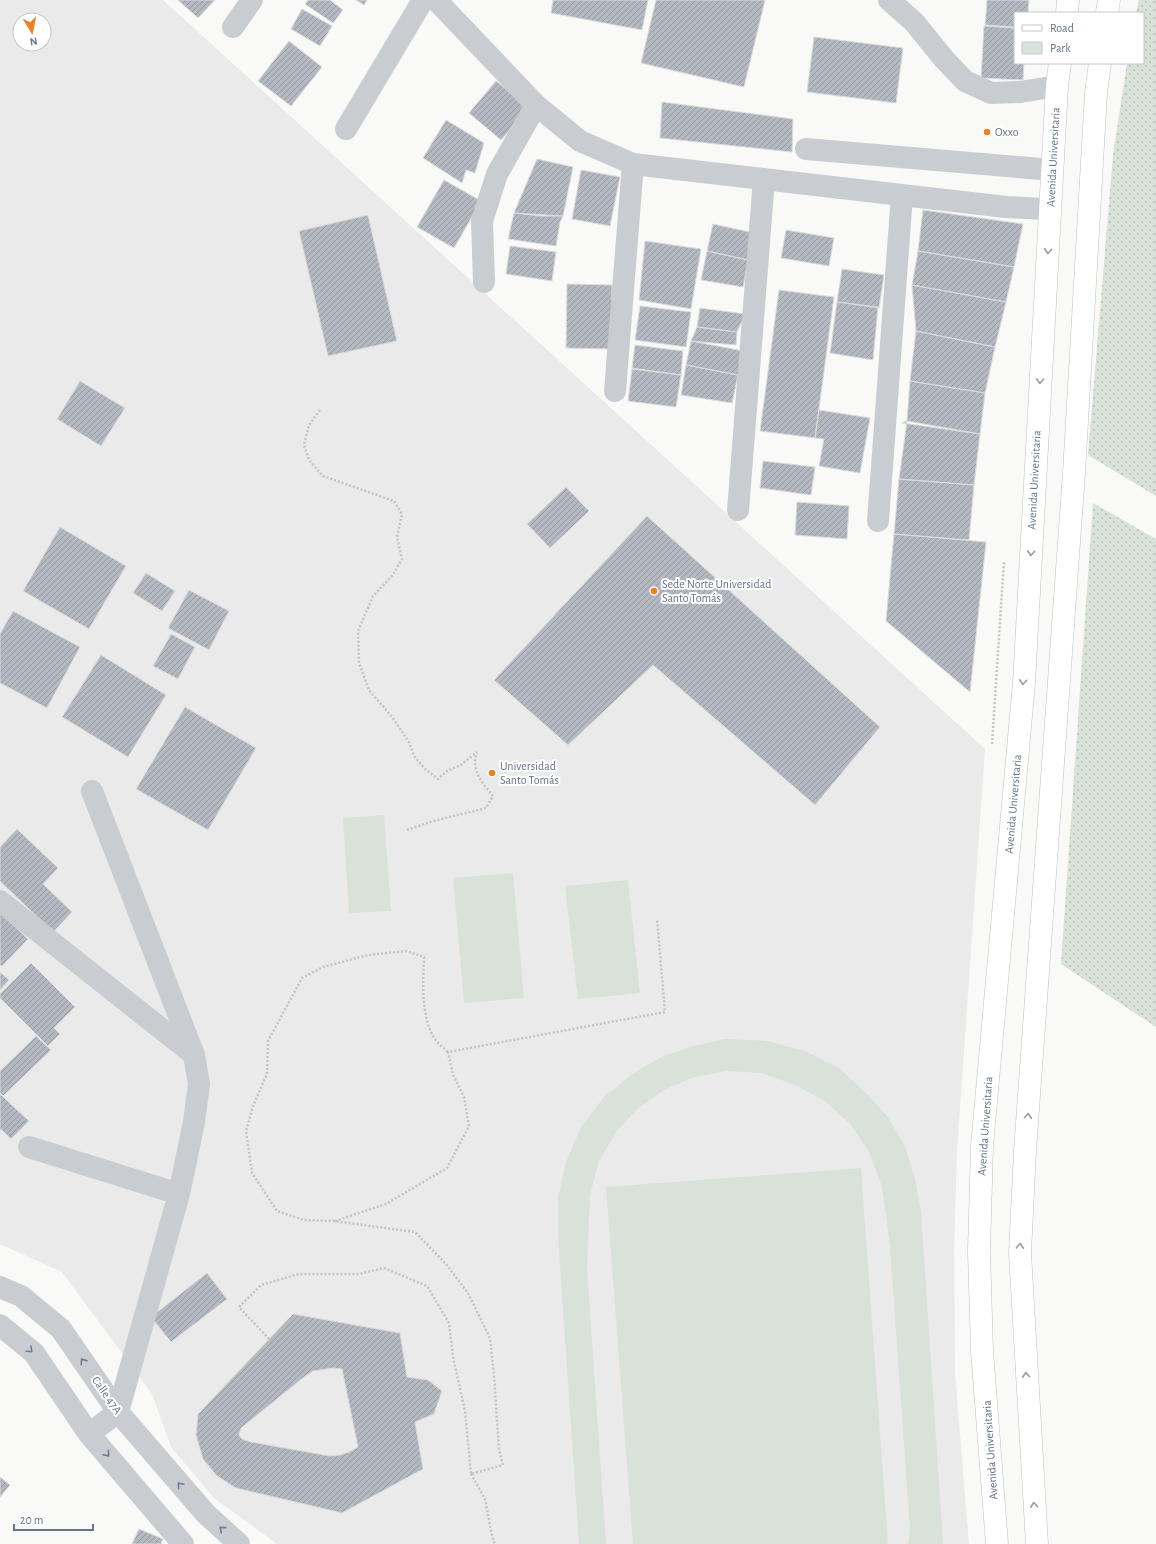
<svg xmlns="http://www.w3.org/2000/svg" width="1156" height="1544" viewBox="0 0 1156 1544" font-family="'Alegreya Sans',sans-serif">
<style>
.built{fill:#eaeaea;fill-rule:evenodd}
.grass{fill:url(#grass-dots)}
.park{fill:#d9e2d8}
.building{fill:url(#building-hatch);stroke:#dbdbd9;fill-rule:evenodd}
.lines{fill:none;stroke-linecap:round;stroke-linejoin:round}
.major-casing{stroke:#bec0c5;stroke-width:23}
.path{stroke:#c2c4c7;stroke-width:2.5;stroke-dasharray:2 2;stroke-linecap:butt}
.minor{stroke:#c9ccd0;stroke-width:22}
.major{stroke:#fff;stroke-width:22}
.oneway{stroke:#949cad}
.oneway2{stroke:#707b91}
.poi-dot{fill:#ee8022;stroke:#fff;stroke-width:1.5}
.labels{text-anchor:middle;stroke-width:4;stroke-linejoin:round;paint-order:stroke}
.poi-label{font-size:12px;fill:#66728a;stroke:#fff;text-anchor:start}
.street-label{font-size:12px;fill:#66728a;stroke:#fff}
</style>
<defs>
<pattern id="grass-dots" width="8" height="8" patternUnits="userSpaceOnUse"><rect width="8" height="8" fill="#d9e2d8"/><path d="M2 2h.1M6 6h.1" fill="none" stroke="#b4bcb5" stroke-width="1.8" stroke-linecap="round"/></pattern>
<pattern id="building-hatch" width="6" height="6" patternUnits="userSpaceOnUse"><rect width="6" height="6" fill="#b4b9c1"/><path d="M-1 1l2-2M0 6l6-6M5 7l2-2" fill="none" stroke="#969ba3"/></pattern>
</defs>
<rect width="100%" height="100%" fill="#f9f9f7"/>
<path class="built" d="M0 0H163L985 749 957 1152 954 1249 955 1372 969 1544H277L214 1498 171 1447 152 1394 62 1272 0 1244ZM20 20H44V44H20Z"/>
<path class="grass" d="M1139 0H1156V496L1088 455 1113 155 1127 63H1143V13H1136Z
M1093 503 1156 539V1027L1061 964Z"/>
<path class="park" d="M384 815 391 911 349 913 343 818Z
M513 873 524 998 464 1003 453 878Z
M628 880 640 993 578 999 565 886Z
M725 1039 767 1041 805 1051 840 1069 866 1093 888 1117 905 1146 915 1179 921 1211 943 1544H908L910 1529 890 1247 886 1214 881 1184 869 1152 850 1124 825 1101 795 1085 762 1073 727 1071 694 1077 664 1090 638 1108 617 1131 599 1161 590 1195 587 1268 606 1544H579L558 1236V1198L566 1162 581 1127 604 1097 631 1075 661 1057 693 1046Z
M861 1168 888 1544H633L606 1187Z"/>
<path class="building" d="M178 0H215L198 18Z
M308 0H330L343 10 333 23 305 4Z
M356 0H367L364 5Z
M553 0H648L642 30 551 13Z
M656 0H765L744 87 641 63Z
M987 0H1029L1028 13H1015V27L985 25Z
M302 9 332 26 320 46 291 29Z
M984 26 1015 28V63H1024L1023 80 981 78Z
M814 37 903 48 896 103 807 92Z
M289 41 322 67 291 106 258 81Z
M496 81 529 108 501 140 469 113Z
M662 102 793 119 792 152 660 138Z
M446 120 484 143 475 173 466 170 462 183 423 158Z
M537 159 573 167 563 216 514 213Z
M581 170 620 177 610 226 572 219Z
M444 180 481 201 454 248 417 227Z
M923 210 1023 224 1014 267 918 251Z
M514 213 540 216H563L560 222 556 246 508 239Z
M368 215 397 341 328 356 299 231Z
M713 224 754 233 748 260 707 251Z
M786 230 834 238 829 266 781 258Z
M645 241 701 249 691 309 639 300Z
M510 246 556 252 552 281 506 274Z
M707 251 748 260 743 287 701 280Z
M918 251 1014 267 1006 302 912 285Z
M842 269 884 275 879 308 837 302Z
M567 284 612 285 611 349 566 348Z
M912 285 1006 302 995 347 916 331Z
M779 290 834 297 815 438 760 431Z
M837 302 878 307 873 360 830 353Z
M640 306 691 312 686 347 635 340Z
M700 308 745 314 737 332 697 327Z
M697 327 737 332 736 345 691 341Z
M916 331 995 347 985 393 910 381Z
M691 341 743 351 738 375 686 365Z
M635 345 683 351 681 375 632 368Z
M686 365 738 375 732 403 681 395Z
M632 369 681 375 676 407 628 401Z
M80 381 125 408 101 446 57 419Z
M910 381 985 393 980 434 902 423 907 421Z
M819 410 870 418 860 473 819 466 824 439 815 438Z
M907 421 980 434 974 485 899 479Z
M763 461 815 467 811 495 760 488Z
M899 479 974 485 969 540 894 534Z
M566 487 589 511 550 548 527 524Z
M797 502 849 506 847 539 795 535Z
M647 516 880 727 815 805 653 665 568 745 494 680Z
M60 527 126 566 89 629 23 591Z
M894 534 986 542 970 692 886 621Z
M146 573 175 591 162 611 133 593Z
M189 590 229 611 209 650 168 628Z
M13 611 80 647 47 708 0 683V634Z
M171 634 195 647 178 679 153 666Z
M101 655 166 695 128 757 62 717Z
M185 707 256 748 208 830 136 789Z
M17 829 58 868 43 884 72 912 53 932 0 881V847Z
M0 912 28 939 2 966 0 965Z
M31 963 75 1007 54 1028 60 1034 48 1046 0 998V994Z
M0 972 9 980 0 990Z
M36 1036 51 1050 3 1096 0 1093V1071Z
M0 1094 29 1121 11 1139 1 1129 0 1131Z
M207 1273 227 1299 171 1342 151 1317Z
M293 1314 400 1333 407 1377 428 1380 442 1391 434 1414 415 1422 423 1469 342 1513 236 1488 217 1476 203 1459 196 1435 198 1414ZM333 1368 342 1369 358 1447 349 1452 340 1455 330 1456 251 1442 244 1440 241 1438 239 1435 241 1428 304 1377 313 1371Z
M0 1477 10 1485 0 1497Z
M139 1529 163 1539 161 1544H132Z"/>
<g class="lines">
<defs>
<path id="major" d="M1067 13 1068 0
M1107 13 1109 0
M997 1544 982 1351 979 1251 982 1146 1024 683 1057 86 1060 63
M1037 1544 1020 1253 1025 1151 1074 473 1096 93 1100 63"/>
</defs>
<use href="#major" class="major-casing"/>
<path class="path" d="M320 410 309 425 304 445 309 460 323 476 394 501 402 514 397 537 402 559 392 576 373 596 358 631 359 663 369 690 392 717 409 742 414 756 425 769 438 779 447 771 461 765 477 752
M992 744 1004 561
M407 830 433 821 486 808 493 796C483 784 470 769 477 753
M335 1221 386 1204 447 1168 469 1126 464 1097 453 1075 448 1052 665 1012 657 919
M269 1339 239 1307 261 1285 299 1274H359L384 1268 427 1286 449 1323 453 1357 465 1411 471 1474 503 1465 499 1450 494 1375 490 1338 468 1293 446 1264 415 1232 334 1221 304 1220 277 1211 252 1173 246 1131 253 1106 267 1074 268 1041 302 978 323 967 368 955 406 951 424 957C423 982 421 1014 433 1036 436 1042 443 1047 448 1052
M471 1474 485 1499 492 1536 495 1544"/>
<path class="minor" d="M436 0 536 105 580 141 633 164 1006 207 1045 209 1050 212
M889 0 914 22 944 59 965 81 991 93 1020 92 1057 86
M233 27 252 0
M346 129 423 0
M806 149 1053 170
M484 282 482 221 497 174 536 105
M615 391 633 164
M738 510 764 179
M878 521 902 195
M0 901 193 1054
M29 1147 179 1194
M0 1287 21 1296 61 1329 118 1412 206 1514 239 1544
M0 1325 34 1353 89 1434 183 1544
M89 1434 118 1412 179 1194 194 1122 199 1084 194 1055 92 791"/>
<use href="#major" class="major"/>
</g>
<defs><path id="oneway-chevron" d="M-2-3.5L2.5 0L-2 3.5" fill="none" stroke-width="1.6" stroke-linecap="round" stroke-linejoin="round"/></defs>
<g class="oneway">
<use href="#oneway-chevron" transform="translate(1048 251) rotate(94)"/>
<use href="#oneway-chevron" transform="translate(1040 381) rotate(93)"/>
<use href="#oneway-chevron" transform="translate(1031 553) rotate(93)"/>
<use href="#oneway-chevron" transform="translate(1023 682) rotate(94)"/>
<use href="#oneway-chevron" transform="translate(1028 1116) rotate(-86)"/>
<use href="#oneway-chevron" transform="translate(1020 1246) rotate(-87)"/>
<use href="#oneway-chevron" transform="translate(1026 1375) rotate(-94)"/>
<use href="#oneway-chevron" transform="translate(1034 1505) rotate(-94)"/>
</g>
<g class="oneway2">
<use href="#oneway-chevron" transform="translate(30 1350) rotate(43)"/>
<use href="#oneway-chevron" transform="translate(83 1361) rotate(-124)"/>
<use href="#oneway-chevron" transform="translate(107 1454) rotate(50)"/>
<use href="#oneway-chevron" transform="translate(180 1485) rotate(-131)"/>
<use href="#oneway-chevron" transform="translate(222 1529) rotate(-139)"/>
</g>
<g class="poi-dot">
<circle cx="987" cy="132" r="4"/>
<circle cx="654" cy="591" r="4"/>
<circle cx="492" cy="773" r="4"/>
</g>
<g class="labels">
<g class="poi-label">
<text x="995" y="136">Oxxo</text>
<text x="662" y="588">Sede Norte Universidad<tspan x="662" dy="14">Santo Tomás</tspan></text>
<text x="500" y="770">Universidad<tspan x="500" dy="14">Santo Tomás</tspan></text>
</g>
<g class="street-label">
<text transform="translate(1053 157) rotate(-87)" y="4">Avenida Universitaria</text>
<text transform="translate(1034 480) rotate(-87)" y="4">Avenida Universitaria</text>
<text transform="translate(1013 804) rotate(-85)" y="4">Avenida Universitaria</text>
<text transform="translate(985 1126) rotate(-86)" y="4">Avenida Universitaria</text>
<text transform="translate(107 1395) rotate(55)" y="4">Calle 47A</text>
<text transform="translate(990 1450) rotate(-94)" y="4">Avenida Universitaria</text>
</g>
</g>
<rect x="1014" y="12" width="130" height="52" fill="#ffffff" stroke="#c2c7d0"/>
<rect x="1022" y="25" width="20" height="6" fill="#ffffff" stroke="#c2c7d0"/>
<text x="1050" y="32" font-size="12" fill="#66728a">Road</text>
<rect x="1022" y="42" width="20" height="12" fill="#d9e2d8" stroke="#c2c7d0"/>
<text x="1050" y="52" font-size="12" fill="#66728a">Park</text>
<g transform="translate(32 32) rotate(170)"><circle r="19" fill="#ffffff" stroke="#c2c7d0"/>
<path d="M0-3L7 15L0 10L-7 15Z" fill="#ee8022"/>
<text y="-6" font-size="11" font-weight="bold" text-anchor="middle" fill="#66728a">N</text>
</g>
<path d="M14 1524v6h79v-6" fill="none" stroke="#66728a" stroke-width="2"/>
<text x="20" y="1524" font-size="12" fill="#66728a" stroke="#ffffff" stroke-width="3" paint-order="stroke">20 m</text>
</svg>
